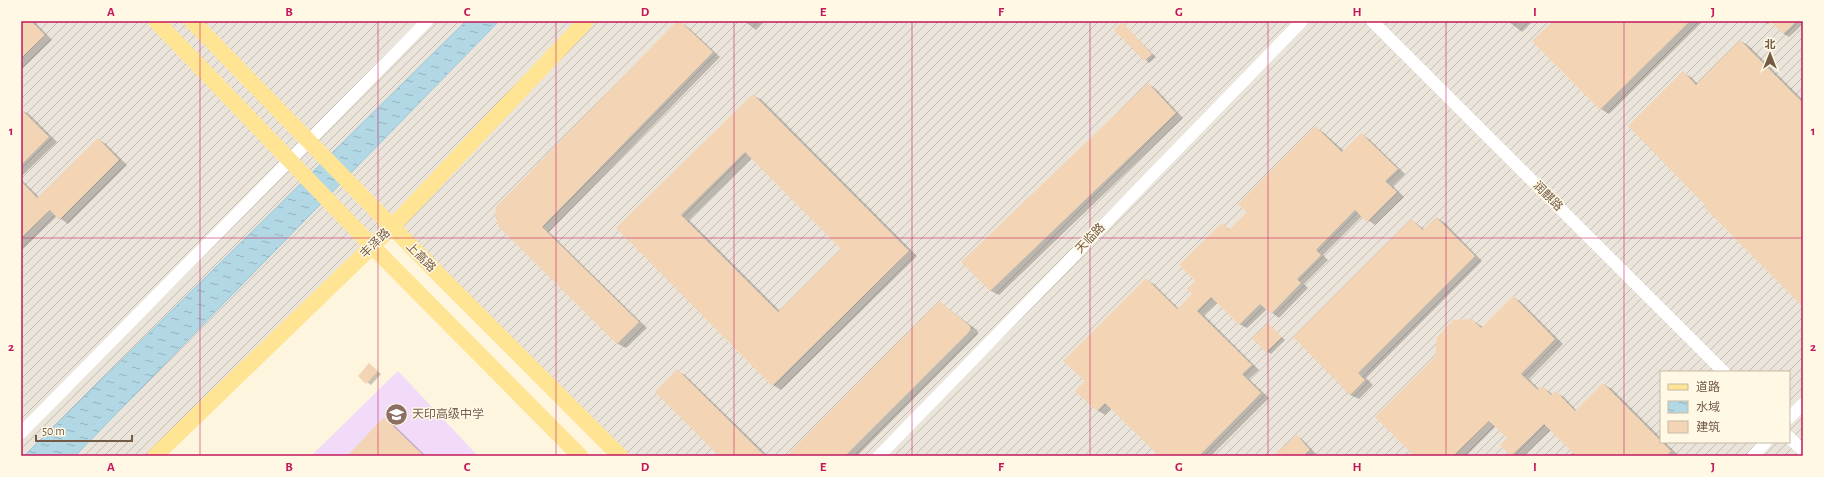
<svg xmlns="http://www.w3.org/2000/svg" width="1824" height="477" viewBox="0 0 1824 477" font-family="'Alegreya Sans','Noto Sans SC',sans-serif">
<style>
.industrial{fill:url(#industrial-furrows);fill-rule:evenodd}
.education{fill:#f2dbf9}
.water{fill:url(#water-ripples);stroke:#98c7d9}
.shadow{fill:#0003;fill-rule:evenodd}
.building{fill:#f3d5b5;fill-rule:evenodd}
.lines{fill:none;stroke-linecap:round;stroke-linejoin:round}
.minor{stroke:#fff;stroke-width:12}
.major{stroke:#ffe493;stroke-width:16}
.grid{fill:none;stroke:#c2185b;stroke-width:1;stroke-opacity:0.55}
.labels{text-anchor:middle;stroke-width:3;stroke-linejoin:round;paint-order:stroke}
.street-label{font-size:12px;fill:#735b46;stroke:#fff8e5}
.education-label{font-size:12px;fill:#785e54;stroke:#fff8e5;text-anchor:start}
.neatline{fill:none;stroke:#c2185b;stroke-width:1.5}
.grid-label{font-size:13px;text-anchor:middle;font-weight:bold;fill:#c2185b}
</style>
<defs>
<pattern id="industrial-furrows" width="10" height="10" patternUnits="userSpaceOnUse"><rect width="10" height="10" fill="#eae4da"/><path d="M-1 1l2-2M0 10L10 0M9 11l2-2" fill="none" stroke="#c2bcb3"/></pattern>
<pattern id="water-ripples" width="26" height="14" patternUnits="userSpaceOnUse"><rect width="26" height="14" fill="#b2d8e6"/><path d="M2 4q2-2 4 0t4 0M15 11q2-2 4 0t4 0" fill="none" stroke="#95b2bc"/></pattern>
</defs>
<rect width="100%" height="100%" fill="#fdf5de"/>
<path class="industrial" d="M21 21H1803V456H620L392 227 154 456H21ZM1661 372H1789V442H1661Z"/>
<path class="education" d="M398 371 478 456H311Z"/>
<path class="water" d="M466 21H499L75 456H24Z"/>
<path class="shadow" d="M21 21H34L52 40 21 70Z
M744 21H765L756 30Z
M1508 21H1533L1522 32Z
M1554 21H1703L1609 114 1601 109Z
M1763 21H1770L1768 24Z
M1771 21H1803V24L1789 37 1784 34Z
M681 23 689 28 720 57 549 232 647 328 626 348 618 344 500 226Z
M1122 24 1156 57 1149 63 1116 30Z
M1741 41 1749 46 1803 100V306L1707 206 1683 73 1691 77 1698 84Z
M1148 84 1156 89 1183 118 999 295 991 291 963 262Z
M753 95 762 100 917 256 781 390 773 385 617 228ZM752 158 843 249 780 311 689 220Z
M21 110 29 114 57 142 21 177Z
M1315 127 1323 132 1344 151 1361 134 1369 139 1405 174 1393 186 1404 197 1375 225 1362 216 1323 255 1328 260 1304 284 1308 288 1279 318 1267 309 1247 328 1239 324 1218 302 1204 315 1259 370 1249 379 1269 398 1211 456H1160L1112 408 1105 415 1097 410 1086 381 1146 280 1154 284 1179 309 1193 294 1196 281 1222 225 1231 230 1248 212Z
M98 139 106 144 127 165 68 224 57 216 21 251V179L39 197Z
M1437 218 1445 223 1482 261 1366 378 1373 385 1359 399 1350 395 1295 337 1412 220 1425 230Z
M1513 297 1521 302 1563 344 1529 379 1540 390 1542 387 1554 395 1556 393 1564 397 1577 411 1603 384 1612 389 1661 438V442H1665L1679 456H1570L1573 452 1551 430 1524 456H1512L1502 445 1509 438 1496 426 1466 456H1415L1472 320 1483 327Z
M939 302 977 330 978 334 857 456H787Z
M1268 325 1285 340 1271 354 1267 351Z
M370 365 381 374 371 385 359 376Z
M677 371 685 375 768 456H720Z
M384 418 392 423 426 456H348Z
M1297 436 1303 440 1316 454 1314 456H1275Z"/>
<path class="building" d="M21 21H31L45 35 21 58Z
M1553 21H1690L1600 110 1532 41Z
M1770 21H1797L1783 34Z
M681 22 713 52 542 227 639 322 617 344 499 227 495 216 496 207 673 25Z
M1122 22 1152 54 1144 61 1114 30Z
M1740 40 1803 103V307L1704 207 1706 206 1628 126 1683 71 1696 85Z
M1148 83 1176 113 990 291 961 262Z
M753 94 909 251 772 386 616 228ZM745 152 841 249 778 312 681 215Z
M21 109 49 137 21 165Z
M1315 126 1342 152 1361 133 1398 169 1385 181 1397 192 1367 222 1355 210 1316 250 1321 255 1297 279 1301 283 1271 314 1260 304 1239 325 1211 297 1197 311 1252 365 1242 374 1261 393 1199 456H1159L1105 403 1097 411 1075 391 1085 381 1063 361 1146 278 1177 309 1192 294 1187 289 1195 281 1179 265 1222 223 1229 230 1247 212 1238 204Z
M98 138 119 160 59 220 50 210 21 238V181L37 198Z
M1436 217 1475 256 1358 373 1365 380 1350 395 1293 337 1411 219 1423 230Z
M1513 296 1555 339 1521 374 1538 390 1542 386 1551 395 1556 391 1575 411 1603 383 1671 451 1666 456H1576L1544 424 1511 456 1500 445 1507 438 1489 421 1453 456H1414L1375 417 1435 357 1437 337 1453 320 1472 319 1481 328Z
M939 301 969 325 971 329 968 333 845 456H786Z
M1268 323 1282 337 1266 352 1252 338Z
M369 363 378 371 366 384 358 376Z
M677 369 765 456H719L655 392Z
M384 417 396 429 424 456H347Z
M1297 435 1310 450 1303 456H1273Z"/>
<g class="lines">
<path class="minor" d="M1372 21 1724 372
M1789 418 1803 404
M21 433 427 21
M1789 437 1803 451
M879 456 1302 21
M1753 456 1766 442"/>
<path class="major" d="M156 21 372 246 580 456
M192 21 437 273 620 456
M155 456 392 227 586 21"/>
</g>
<path class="grid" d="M200 21V456M378 21V456M556 21V456M734 21V456M912 21V456M1090 21V456M1268 21V456M1446 21V456M1624 21V456M21 238H1803"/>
<defs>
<symbol id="school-disc" viewBox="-11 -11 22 22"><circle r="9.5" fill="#8d6e63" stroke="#fff8e5"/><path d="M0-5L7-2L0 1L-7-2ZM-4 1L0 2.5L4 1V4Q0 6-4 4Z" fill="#fff"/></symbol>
</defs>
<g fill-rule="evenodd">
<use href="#school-disc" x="384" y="402" width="25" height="25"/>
</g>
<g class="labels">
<g class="street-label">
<text transform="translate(1548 196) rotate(45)" y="4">润麒路</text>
<text transform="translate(1090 238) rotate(-46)" y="4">天临路</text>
<text transform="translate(375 243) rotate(-44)" y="4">丰泽路</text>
<text transform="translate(421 257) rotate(45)" y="4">上高路</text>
</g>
<g class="education-label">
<text x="412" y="418">天印高级中学</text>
</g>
</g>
<rect width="1824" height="477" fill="none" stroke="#fff8e5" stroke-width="44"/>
<rect x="1660" y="371" width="130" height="72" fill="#fff8e5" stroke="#c7b9a5"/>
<rect x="1668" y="384" width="20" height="6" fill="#ffe493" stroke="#c7b9a5"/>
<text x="1696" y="391" font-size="12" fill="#735b46">道路</text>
<rect x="1668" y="401" width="20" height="12" fill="url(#water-ripples)" stroke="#c7b9a5"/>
<text x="1696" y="411" font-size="12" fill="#735b46">水域</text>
<rect x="1668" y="421" width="20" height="12" fill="#f3d5b5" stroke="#c7b9a5"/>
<text x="1696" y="431" font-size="12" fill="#735b46">建筑</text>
<g transform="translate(1770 54)" stroke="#fff8e5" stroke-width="3" paint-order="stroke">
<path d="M0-3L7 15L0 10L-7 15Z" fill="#735b46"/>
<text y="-6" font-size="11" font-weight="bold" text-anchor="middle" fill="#735b46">北</text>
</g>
<path d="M36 435v6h96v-6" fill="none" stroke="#735b46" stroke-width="2"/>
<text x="42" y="435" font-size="12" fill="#735b46" stroke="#fff8e5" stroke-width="3" paint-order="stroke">50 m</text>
<rect x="22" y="22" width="1780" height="433" class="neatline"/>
<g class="grid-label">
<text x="111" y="16">A</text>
<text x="289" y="16">B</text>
<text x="467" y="16">C</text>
<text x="645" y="16">D</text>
<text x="823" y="16">E</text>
<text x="1001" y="16">F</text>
<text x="1179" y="16">G</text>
<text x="1357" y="16">H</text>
<text x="1535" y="16">I</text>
<text x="1713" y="16">J</text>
<text x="11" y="135">1</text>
<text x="1813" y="135">1</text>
<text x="11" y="351">2</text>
<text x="1813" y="351">2</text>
<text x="111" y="471">A</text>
<text x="289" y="471">B</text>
<text x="467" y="471">C</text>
<text x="645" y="471">D</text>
<text x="823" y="471">E</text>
<text x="1001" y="471">F</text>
<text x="1179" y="471">G</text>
<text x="1357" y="471">H</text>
<text x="1535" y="471">I</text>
<text x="1713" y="471">J</text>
</g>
</svg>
